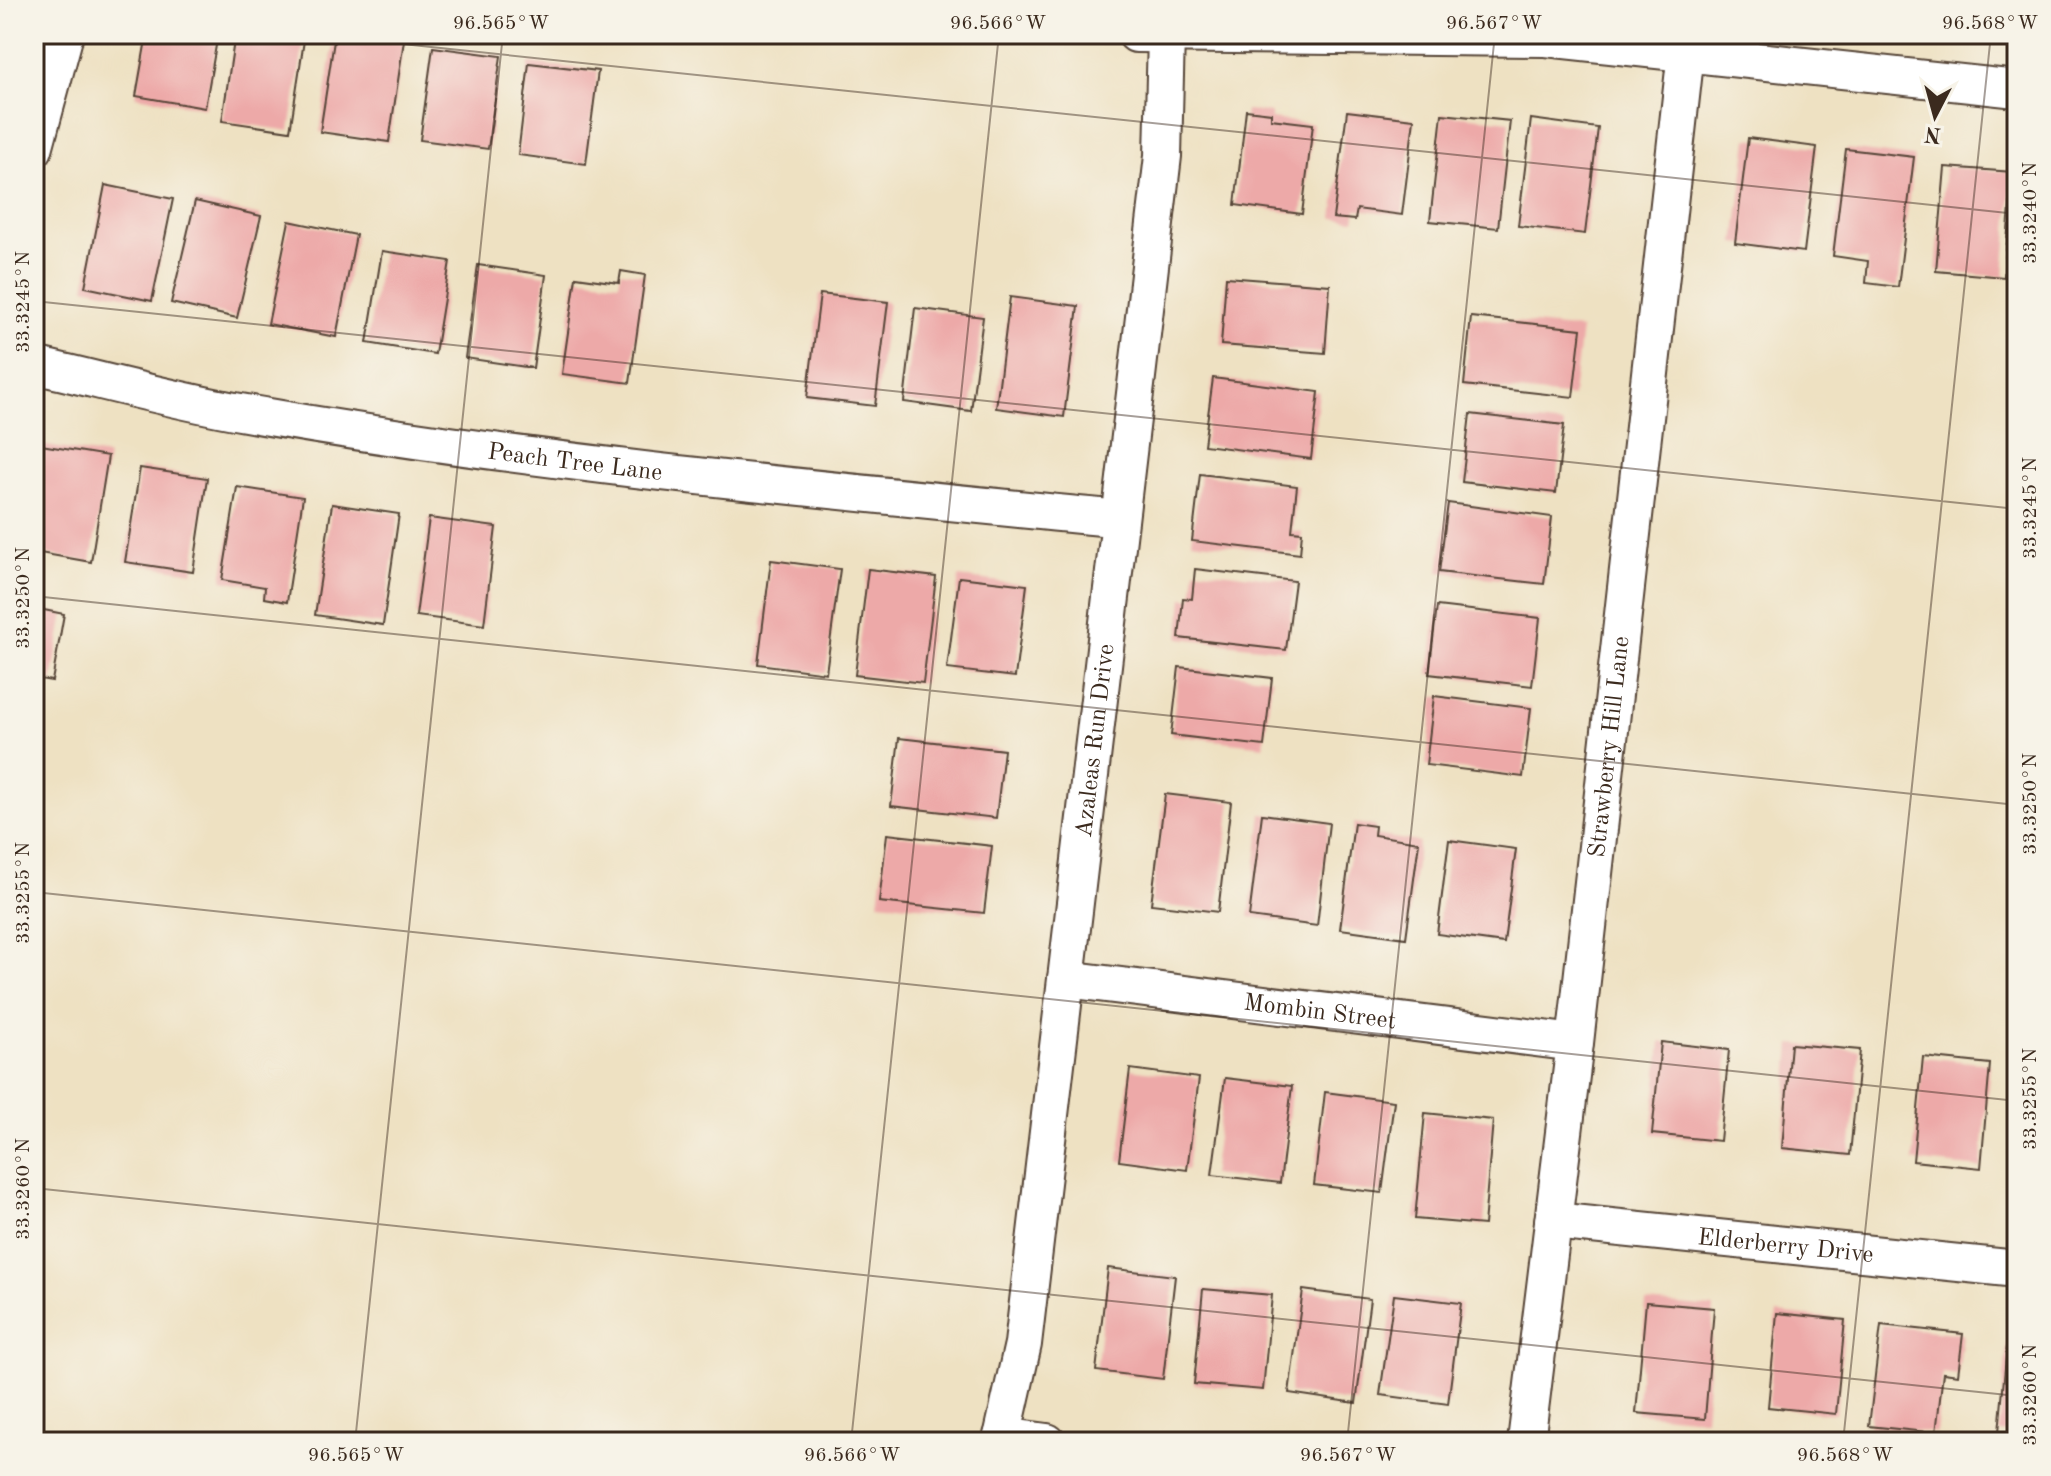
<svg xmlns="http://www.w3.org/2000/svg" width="2051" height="1476" viewBox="0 0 2051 1476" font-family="'Old Standard TT',serif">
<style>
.building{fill:#eda9a8}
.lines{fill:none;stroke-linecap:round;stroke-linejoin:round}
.minor-casing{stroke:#564537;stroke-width:40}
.minor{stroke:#fff;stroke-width:36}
.ticks{fill:none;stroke:#3b2a1e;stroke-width:2;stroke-opacity:0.45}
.labels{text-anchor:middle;stroke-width:7;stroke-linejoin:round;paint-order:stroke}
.street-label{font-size:24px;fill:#3b2a1e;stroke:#f7f3e8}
.neatline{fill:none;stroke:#3b2a1e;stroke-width:3}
.ticks-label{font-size:20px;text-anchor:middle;fill:#3b2a1e}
</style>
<rect width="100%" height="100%" fill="#f7f3e8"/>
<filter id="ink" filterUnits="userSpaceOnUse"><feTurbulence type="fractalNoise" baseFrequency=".0125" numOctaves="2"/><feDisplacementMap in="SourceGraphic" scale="16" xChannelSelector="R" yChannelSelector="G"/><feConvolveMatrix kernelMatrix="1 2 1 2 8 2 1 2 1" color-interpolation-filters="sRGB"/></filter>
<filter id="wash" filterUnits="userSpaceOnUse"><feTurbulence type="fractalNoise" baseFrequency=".006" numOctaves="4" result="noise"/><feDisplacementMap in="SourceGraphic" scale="32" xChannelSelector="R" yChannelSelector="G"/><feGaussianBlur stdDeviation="1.8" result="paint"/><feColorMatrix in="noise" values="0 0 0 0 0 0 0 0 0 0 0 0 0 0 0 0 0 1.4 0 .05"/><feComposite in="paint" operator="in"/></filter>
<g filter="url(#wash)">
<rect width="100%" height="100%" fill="#eee1c2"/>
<g id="blocks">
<path class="building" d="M147 34H218L205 108 136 96Z
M235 34H305L290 131 222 121Z
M335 34H363L404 40 389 142 320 132Z
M433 47 501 56 488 149 420 140Z
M529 63 598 71 586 164 518 155Z
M1246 110 1271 113V119L1313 124 1302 214 1235 205Z
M1347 111 1414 119 1402 215 1357 209 1355 220 1333 218Z
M1442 114 1510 121 1498 228 1430 221Z
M1531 119 1598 128 1585 234 1518 226Z
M1748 138 1817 147 1804 252 1735 243Z
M1846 149 1914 157 1898 287 1866 283 1868 261 1833 256Z
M1945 167 2013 172 2004 277 1936 271Z
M105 185 173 199 152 301 85 287Z
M195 201 261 216 237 318 171 303Z
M289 221 356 235 336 337 268 324Z
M382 251 450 261 435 354 367 343Z
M478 265 546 275 533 368 465 358Z
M621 271 645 275 630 383 562 374 576 277 619 283Z
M1226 277 1330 285 1325 353 1221 345Z
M820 294 888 302 875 406 807 398Z
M1010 297 1078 306 1064 417 996 408Z
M915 308 983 317 971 411 904 402Z
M1471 317 1581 329 1573 397 1464 385Z
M1213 378 1319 392 1311 459 1204 445Z
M1470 414 1564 425 1556 493 1462 482Z
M41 445 108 456 91 562 34 552V487Z
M140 468 207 478 193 572 125 562Z
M1200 474 1297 486 1292 531 1302 532 1300 554 1192 541Z
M237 487 303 497 287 602 264 598 265 587 222 580Z
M1448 503 1552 517 1544 584 1439 572Z
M332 504 399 514 383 625 315 615Z
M429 518 496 527 484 625 416 616Z
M771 560 840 569 826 673 758 664Z
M868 569 936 577 923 683 855 675Z
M1195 569 1295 581 1286 650 1179 638 1183 598 1192 599Z
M959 577 1027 585 1015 677 947 669Z
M1437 606 1540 618 1532 686 1429 674Z
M34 608 64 614 52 681 34 678Z
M1179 667 1272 678 1264 746 1171 735Z
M1434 696 1531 708 1523 777 1426 765Z
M899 738 1004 750 996 818 891 806Z
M34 790 43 792 35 830H34Z
M1165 794 1231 802 1218 912 1151 904Z
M1262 814 1329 823 1317 926 1249 917Z
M1354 823 1375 826 1374 835 1419 842 1406 938 1340 929Z
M887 834 992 846 984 913 879 902Z
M1449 840 1516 849 1504 943 1437 934Z
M1661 1042 1729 1050 1720 1141 1652 1134Z
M1791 1044 1860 1050 1850 1155 1782 1148Z
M1923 1057 1990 1064 1981 1168 1913 1161Z
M1130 1069 1199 1078 1187 1170 1119 1161Z
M1225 1078 1292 1086 1280 1183 1212 1175Z
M1325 1092 1394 1101 1382 1193 1314 1185Z
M1425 1113 1493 1120 1484 1225 1415 1219Z
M1108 1268 1175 1276 1163 1379 1096 1371Z
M1203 1289 1272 1295 1263 1390 1194 1384Z
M1303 1290 1370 1299 1356 1403 1289 1393Z
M1394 1295 1461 1303 1448 1404 1380 1395Z
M1646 1302 1714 1308 1705 1419 1636 1413Z
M1777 1313 1845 1320 1836 1414 1768 1407Z
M1881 1325 1963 1334 1958 1375 1943 1373 1936 1433 1869 1426Z
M2008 1335 2017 1336V1434L1999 1432Z"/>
</g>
</g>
<g filter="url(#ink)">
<use href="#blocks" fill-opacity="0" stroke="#564537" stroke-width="2"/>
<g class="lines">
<defs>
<g id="minor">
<path d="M1136 34 1546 38 2017 89"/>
<path d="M34 149 65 34"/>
<path id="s1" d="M34 365C104 381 175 401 246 413 535 464 828 490 1120 519"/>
<path id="s2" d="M1066 979 1575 1043"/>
<path id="s3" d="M1553 1221 2017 1269"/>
<path d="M1002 1436 1047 1442"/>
<path id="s4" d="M1001 1442 1023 1344 1163 156 1166 35"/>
<path id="s5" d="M1526 1442 1575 1043 1686 52"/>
</g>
</defs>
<use href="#minor" class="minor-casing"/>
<use href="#minor" class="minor"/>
</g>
</g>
<path class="ticks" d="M307 34 2017 214M34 301 2017 509M34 596 2017 805M34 892 2017 1101M34 1188 2017 1396M355 1442 503 34M851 1442 999 34M1347 1442 1495 34M1843 1442 1991 34"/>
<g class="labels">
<g class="street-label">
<text dy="8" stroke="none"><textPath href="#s1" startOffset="550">Peach Tree Lane</textPath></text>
<text dy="8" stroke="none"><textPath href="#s4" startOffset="708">Azaleas Run Drive</textPath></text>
<text dy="8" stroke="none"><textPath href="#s5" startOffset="700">Strawberry Hill Lane</textPath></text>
<text dy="8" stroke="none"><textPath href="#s2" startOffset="256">Mombin Street</textPath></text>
<text dy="8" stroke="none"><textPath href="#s3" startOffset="234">Elderberry Drive</textPath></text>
</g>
</g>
<rect width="2051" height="1476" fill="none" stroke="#f7f3e8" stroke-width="88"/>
<g transform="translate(1935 116) rotate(186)" stroke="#f7f3e8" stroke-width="6" paint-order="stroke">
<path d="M0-6L14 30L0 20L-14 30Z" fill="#3b2a1e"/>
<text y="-12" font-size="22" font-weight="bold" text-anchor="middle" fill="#3b2a1e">N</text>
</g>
<rect x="44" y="44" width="1963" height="1388" class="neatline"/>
<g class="ticks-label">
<text x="501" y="29">96.565°W</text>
<text x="998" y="29">96.566°W</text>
<text x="1494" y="29">96.567°W</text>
<text x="1990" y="29">96.568°W</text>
<text transform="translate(2029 213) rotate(-90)" y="7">33.3240°N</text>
<text transform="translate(22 302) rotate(-90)" y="7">33.3245°N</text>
<text transform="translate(2029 508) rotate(-90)" y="7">33.3245°N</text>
<text transform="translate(22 598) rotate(-90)" y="7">33.3250°N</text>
<text transform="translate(2029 804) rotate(-90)" y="7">33.3250°N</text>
<text transform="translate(22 893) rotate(-90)" y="7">33.3255°N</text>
<text transform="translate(2029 1099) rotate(-90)" y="7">33.3255°N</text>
<text transform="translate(22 1189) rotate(-90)" y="7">33.3260°N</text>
<text transform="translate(2029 1395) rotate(-90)" y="7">33.3260°N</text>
<text x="356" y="1461">96.565°W</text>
<text x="852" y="1461">96.566°W</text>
<text x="1348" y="1461">96.567°W</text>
<text x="1845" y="1461">96.568°W</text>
</g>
</svg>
